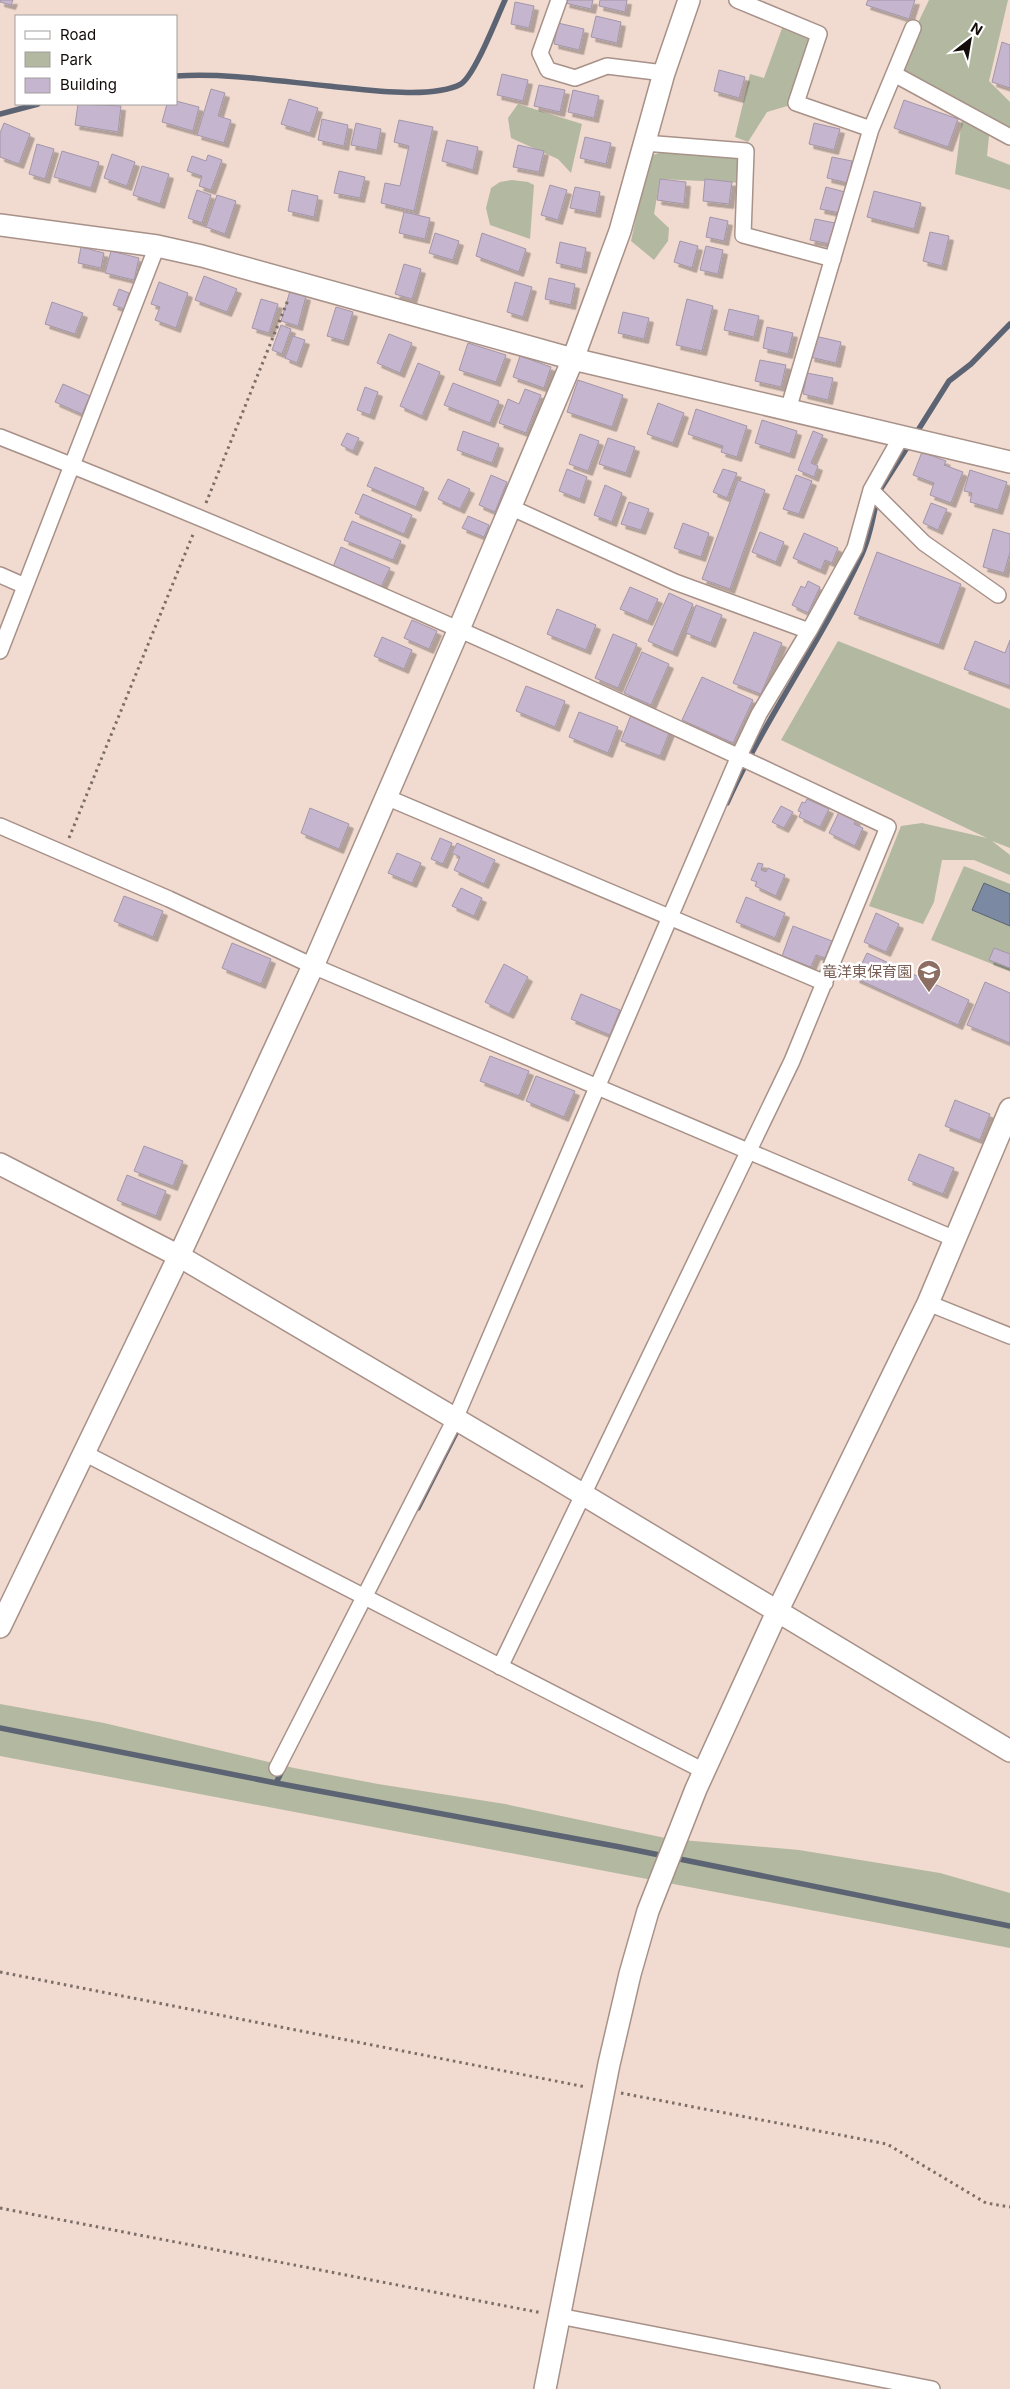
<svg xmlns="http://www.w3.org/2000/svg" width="1010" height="2389" viewBox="0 0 1010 2389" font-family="Inter,'Noto Sans JP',sans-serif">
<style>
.green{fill:#b3b8a1}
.water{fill:#7b89a2;stroke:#5c6474}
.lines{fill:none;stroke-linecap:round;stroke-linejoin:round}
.stream{stroke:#5c6474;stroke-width:5.5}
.building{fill:#c6b5cf;stroke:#a296a8;filter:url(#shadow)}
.street-casing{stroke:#a79188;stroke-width:18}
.secondary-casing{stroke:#a79188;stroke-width:24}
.path{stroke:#7c6d67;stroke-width:3;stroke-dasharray:2.5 4;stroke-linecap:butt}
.street{stroke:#fff;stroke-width:15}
.secondary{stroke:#fff;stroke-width:21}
.labels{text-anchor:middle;stroke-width:5;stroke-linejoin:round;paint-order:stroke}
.education-label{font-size:15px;fill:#785e54;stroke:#fff;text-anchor:end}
</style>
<defs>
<filter id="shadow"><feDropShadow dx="4.5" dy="4.5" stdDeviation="0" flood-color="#0004"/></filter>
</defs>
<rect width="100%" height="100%" fill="#f1dad0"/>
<path class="green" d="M929 0H1008L989 81 1010 102V137L896 68Z
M785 20 819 34 794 104 767 112 748 142 735 137 750 74 764 78Z
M518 104 582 124 571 173 558 159 511 138 508 118Z
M963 112 990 126 987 156 1010 165V190L955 174Z
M681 146 746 151 745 183 660 179 654 214 669 228 668 241 654 260 631 241 647 167 653 155Z
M512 180 528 182 534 185 530 239 490 225 486 208 491 188 500 182Z
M838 641 1010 709V848L992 841 1010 855V875L974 860H942L934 902 923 924 869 906 901 826 922 823 987 838 781 740Z
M964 866 1010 884V971L931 940Z
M0 1704 104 1723 294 1768 378 1784 505 1804 670 1839 799 1850 940 1873 1010 1893V1948L0 1756Z"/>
<path class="water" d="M984 883 1010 894V926L972 910Z"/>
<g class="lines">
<path class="stream" d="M176 76C227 73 278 81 328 86 361 89 432 100 461 84 475 75 497 17 505 0
M0 114 38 104
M915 435 949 381 971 364 1010 324
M880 490 910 443
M727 803C766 717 822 640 862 554 870 537 873 517 877 499
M418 1508 458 1429
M0 1728 276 1783 620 1847 1010 1926
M276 1783 283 1769"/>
</g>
<path class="building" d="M0 0H13L11 5 0 2Z
M566 0H593L591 9 565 3Z
M600 0H627L625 12 599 6Z
M868 0H915L909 19 866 5Z
M515 2 534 6 529 28 511 24Z
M596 16 621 22 617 43 591 37Z
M558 23 584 29 579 50 554 44Z
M1002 42 1010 45V88L992 82Z
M719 70 745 77 739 98 714 91Z
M502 74 528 80 523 101 497 95Z
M539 85 565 90 560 112 534 106Z
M211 89 225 93 218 116 231 120 224 143 197 135Z
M573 90 599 96 594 118 568 112Z
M289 99 318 108 310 133 281 124Z
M904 100 958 119 948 147 894 128Z
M176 101 199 107 193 131 162 122 167 104H176Z
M78 104 121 106 118 132 75 125Z
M322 119 348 125 344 146 318 140Z
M399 120 433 127 414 211 381 203 385 183 400 186 409 146 394 142Z
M4 123 30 134 19 164 0 157V133Z
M356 123 381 129 377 150 351 145Z
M814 123 840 129 834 150 809 144Z
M585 137 611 143 606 164 580 158Z
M447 140 478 147 473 170 442 161Z
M37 144 54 149 45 179 29 174Z
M518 145 544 151 539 172 513 167Z
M62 151 99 162 91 188 54 177Z
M112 154 135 162 127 186 104 178Z
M208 155 222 160 211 190 199 186 202 176 187 171 192 156 206 161Z
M832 157 852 161 848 183 827 178Z
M142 166 169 174 160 204 133 195Z
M339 171 365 177 360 198 334 193Z
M660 179 686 182 684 204 657 200Z
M705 179 732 182 729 204 703 201Z
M550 185 567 190 558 220 541 215Z
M575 187 600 192 596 213 570 208Z
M826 187 845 192 840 213 820 209Z
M197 190 211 195 202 223 188 218Z
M292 190 318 196 314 217 288 211Z
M874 191 921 203 914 229 867 217Z
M217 195 236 201 225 234 206 227Z
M404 212 430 218 425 239 399 233Z
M710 217 728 221 724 241 706 237Z
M815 219 835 223 831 244 810 240Z
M930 232 949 236 942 266 923 261Z
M435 233 459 241 453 260 429 253Z
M482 233 526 249 519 272 476 256Z
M680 241 698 246 692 268 674 262Z
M560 242 586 248 582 269 556 263Z
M706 246 723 250 718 274 700 270Z
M81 247 104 253 101 268 78 263Z
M111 251 139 258 134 280 105 273Z
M404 264 421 269 412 299 395 294Z
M204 276 237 289 227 312 195 300Z
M549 278 575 284 571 305 545 299Z
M159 282 188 293 176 328 155 320 160 307 151 304Z
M515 282 532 287 523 317 507 312Z
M119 289 129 293 124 309 113 305Z
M290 291 306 296 298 326 281 321Z
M261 299 278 304 269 333 252 328Z
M687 299 713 306 702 351 676 345Z
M52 302 83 313 75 334 45 324Z
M336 307 353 312 344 341 327 336Z
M729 309 759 316 754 337 724 330Z
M623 312 649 318 644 339 618 333Z
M281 325 291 329 282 354 272 350Z
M767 327 793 333 788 354 763 348Z
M389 334 412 343 400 373 377 363Z
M293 336 305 340 297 363 285 358Z
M815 336 841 342 836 363 810 357Z
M468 343 506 355 496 382 459 370Z
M520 356 551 367 544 388 513 377Z
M760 360 786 365 781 387 755 381Z
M418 363 440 372 422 416 400 406Z
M807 373 833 378 828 400 803 394Z
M578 380 623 395 612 427 567 412Z
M453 383 499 401 490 423 444 405Z
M63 384 90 396 82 414 55 402Z
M365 387 378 392 370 415 357 410Z
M525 389 541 395 526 433 499 423 508 399 519 404Z
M658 403 684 413 673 443 647 434Z
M696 409 747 426 737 457 721 452 723 446 688 434Z
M762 420 797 431 790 454 755 443Z
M463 431 499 444 492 463 457 450Z
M813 431 823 435 811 463 818 466 814 477 798 470Z
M347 433 359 438 353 451 341 445Z
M580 434 599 441 588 471 569 464Z
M608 438 635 447 626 473 599 464Z
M922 452 946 461 944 465 963 472 951 503 930 495 934 483 913 475Z
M375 467 424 488 416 507 367 486Z
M567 469 587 477 580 499 559 491Z
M723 469 737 473 727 498 713 492Z
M970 470 1007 482 998 510 970 502 972 493 964 491Z
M491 475 507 482 495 512 479 505Z
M796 475 812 481 799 514 783 509Z
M448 479 470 489 460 509 438 499Z
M738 480 765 490 730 589 702 579Z
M605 485 622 493 612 522 594 515Z
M363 494 412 515 404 534 355 513Z
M629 502 649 509 641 530 621 524Z
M931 503 947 509 938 530 923 523Z
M468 516 489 525 484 537 462 528Z
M352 521 401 541 393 560 344 540Z
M683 523 709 533 701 557 674 548Z
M993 529 1010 534V552L1004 573 983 567Z
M760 532 784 542 776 562 752 552Z
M804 533 838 548 832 563 825 560 821 570 793 558Z
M341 547 390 568 381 587 333 567Z
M877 552 961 584 939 645 854 614Z
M808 581 820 587 808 613 792 605 801 586 805 588Z
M630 587 658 599 648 621 620 609Z
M669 593 693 604 673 652 648 641Z
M696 605 722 615 711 643 686 633Z
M557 609 596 625 586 650 547 634Z
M412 620 437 631 429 649 404 638Z
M754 632 782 643 761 694 733 683Z
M613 634 637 644 618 688 595 678Z
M382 637 412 650 404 669 374 656Z
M1010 640V686L964 669 975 641 1005 653Z
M642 652 669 664 651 705 624 693Z
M702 677 753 700 733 743 682 720Z
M526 686 565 701 555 727 516 711Z
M579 712 618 727 608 753 569 737Z
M631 715 670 731 660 756 621 741Z
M807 799 829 809 820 827 799 817 801 812 798 811 802 802 805 803Z
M781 806 793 812 784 828 772 822Z
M310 808 349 824 339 849 301 833Z
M839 812 856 820 854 824 863 828 855 846 829 833Z
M440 838 452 843 443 864 431 859Z
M457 843 495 860 484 884 454 870 460 857 452 853Z
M397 853 421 863 412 883 388 873Z
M758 863 763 864 761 870 766 872 768 868 785 875 776 896 755 886 757 882 751 880Z
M461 888 482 898 474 916 452 906Z
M124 896 163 911 153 937 114 921Z
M746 897 785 913 775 938 736 922Z
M876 913 899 924 886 952 864 942Z
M793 926 832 941 825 958 816 955 811 967 782 956Z
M232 943 271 959 261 984 222 968Z
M994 948 1010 954V968L989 960Z
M867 953 969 1000 958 1025 855 978Z
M504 964 528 977 509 1014 485 1002Z
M985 982 1010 993V1043L967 1025Z
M581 994 620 1010 610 1035 571 1019Z
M490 1056 529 1071 519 1096 480 1081Z
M536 1076 575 1091 564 1117 526 1101Z
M955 1100 990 1114 980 1140 945 1126Z
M144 1146 183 1161 173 1186 134 1171Z
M919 1154 954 1168 943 1194 908 1180Z
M127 1175 166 1191 156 1216 117 1200Z"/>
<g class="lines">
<defs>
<path id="street" d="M559 0 540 53 548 70 575 78 607 66 664 73
M737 0 819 34 796 103 871 129
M894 74 1010 137
M644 143 746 151 743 235 833 259
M788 410 871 129 913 28
M0 437C301 555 596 688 888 827L792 1061 500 1667
M871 490 924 543 998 595
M510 507 675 582 809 631
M0 575 25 586
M0 651 157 246
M386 797 825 983
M0 826 169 899 313 966 955 1239
M928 1303 1010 1336
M84 1453 704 1771
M277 1768 455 1419 739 756 759 714 809 631 855 548 871 490 901 437
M559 2316 932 2389"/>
<path id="secondary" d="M0 225 157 246 202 256 573 359 1010 462
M0 1164 179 1256 544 1471 1010 1751
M0 1627 179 1256 313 966 459 629 573 359 605 272 620 231 664 73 689 0
M545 2389 609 2064 630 1974 648 1911 696 1789 777 1612 928 1303 1010 1109"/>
</defs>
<use href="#street" class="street-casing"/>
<use href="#secondary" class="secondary-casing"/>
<path class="path" d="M206 503 288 300
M69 838 194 532
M0 1972 586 2087
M621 2093 887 2144 986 2203 1010 2207
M0 2208 542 2313"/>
<use href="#street" class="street"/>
<use href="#secondary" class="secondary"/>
</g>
<defs>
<symbol id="school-pin" viewBox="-11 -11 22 30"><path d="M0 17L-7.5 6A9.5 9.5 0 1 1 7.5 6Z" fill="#8d6e63" stroke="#fff"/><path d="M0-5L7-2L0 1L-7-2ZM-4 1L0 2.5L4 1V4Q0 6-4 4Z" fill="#fff"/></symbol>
</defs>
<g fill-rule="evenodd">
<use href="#school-pin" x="915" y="958" width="28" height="38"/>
</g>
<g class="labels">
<g class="education-label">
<text x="912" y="977">竜洋東保育園</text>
</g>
</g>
<rect x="15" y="15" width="162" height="90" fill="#ffffff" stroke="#a19e9d"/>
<rect x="25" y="31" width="25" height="8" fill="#ffffff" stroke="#a19e9d"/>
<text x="60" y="40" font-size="15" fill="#140c09">Road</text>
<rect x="25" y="52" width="25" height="15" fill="#b3b8a1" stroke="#a19e9d"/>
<text x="60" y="65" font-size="15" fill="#140c09">Park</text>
<rect x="25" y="78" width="25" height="15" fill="#c6b5cf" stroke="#a19e9d"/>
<text x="60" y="90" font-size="15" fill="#140c09">Building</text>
<g transform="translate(970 40) rotate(31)" stroke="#ffffff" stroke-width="4" paint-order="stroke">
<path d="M0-4L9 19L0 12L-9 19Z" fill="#140c09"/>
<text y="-8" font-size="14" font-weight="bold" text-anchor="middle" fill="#140c09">N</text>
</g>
</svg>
